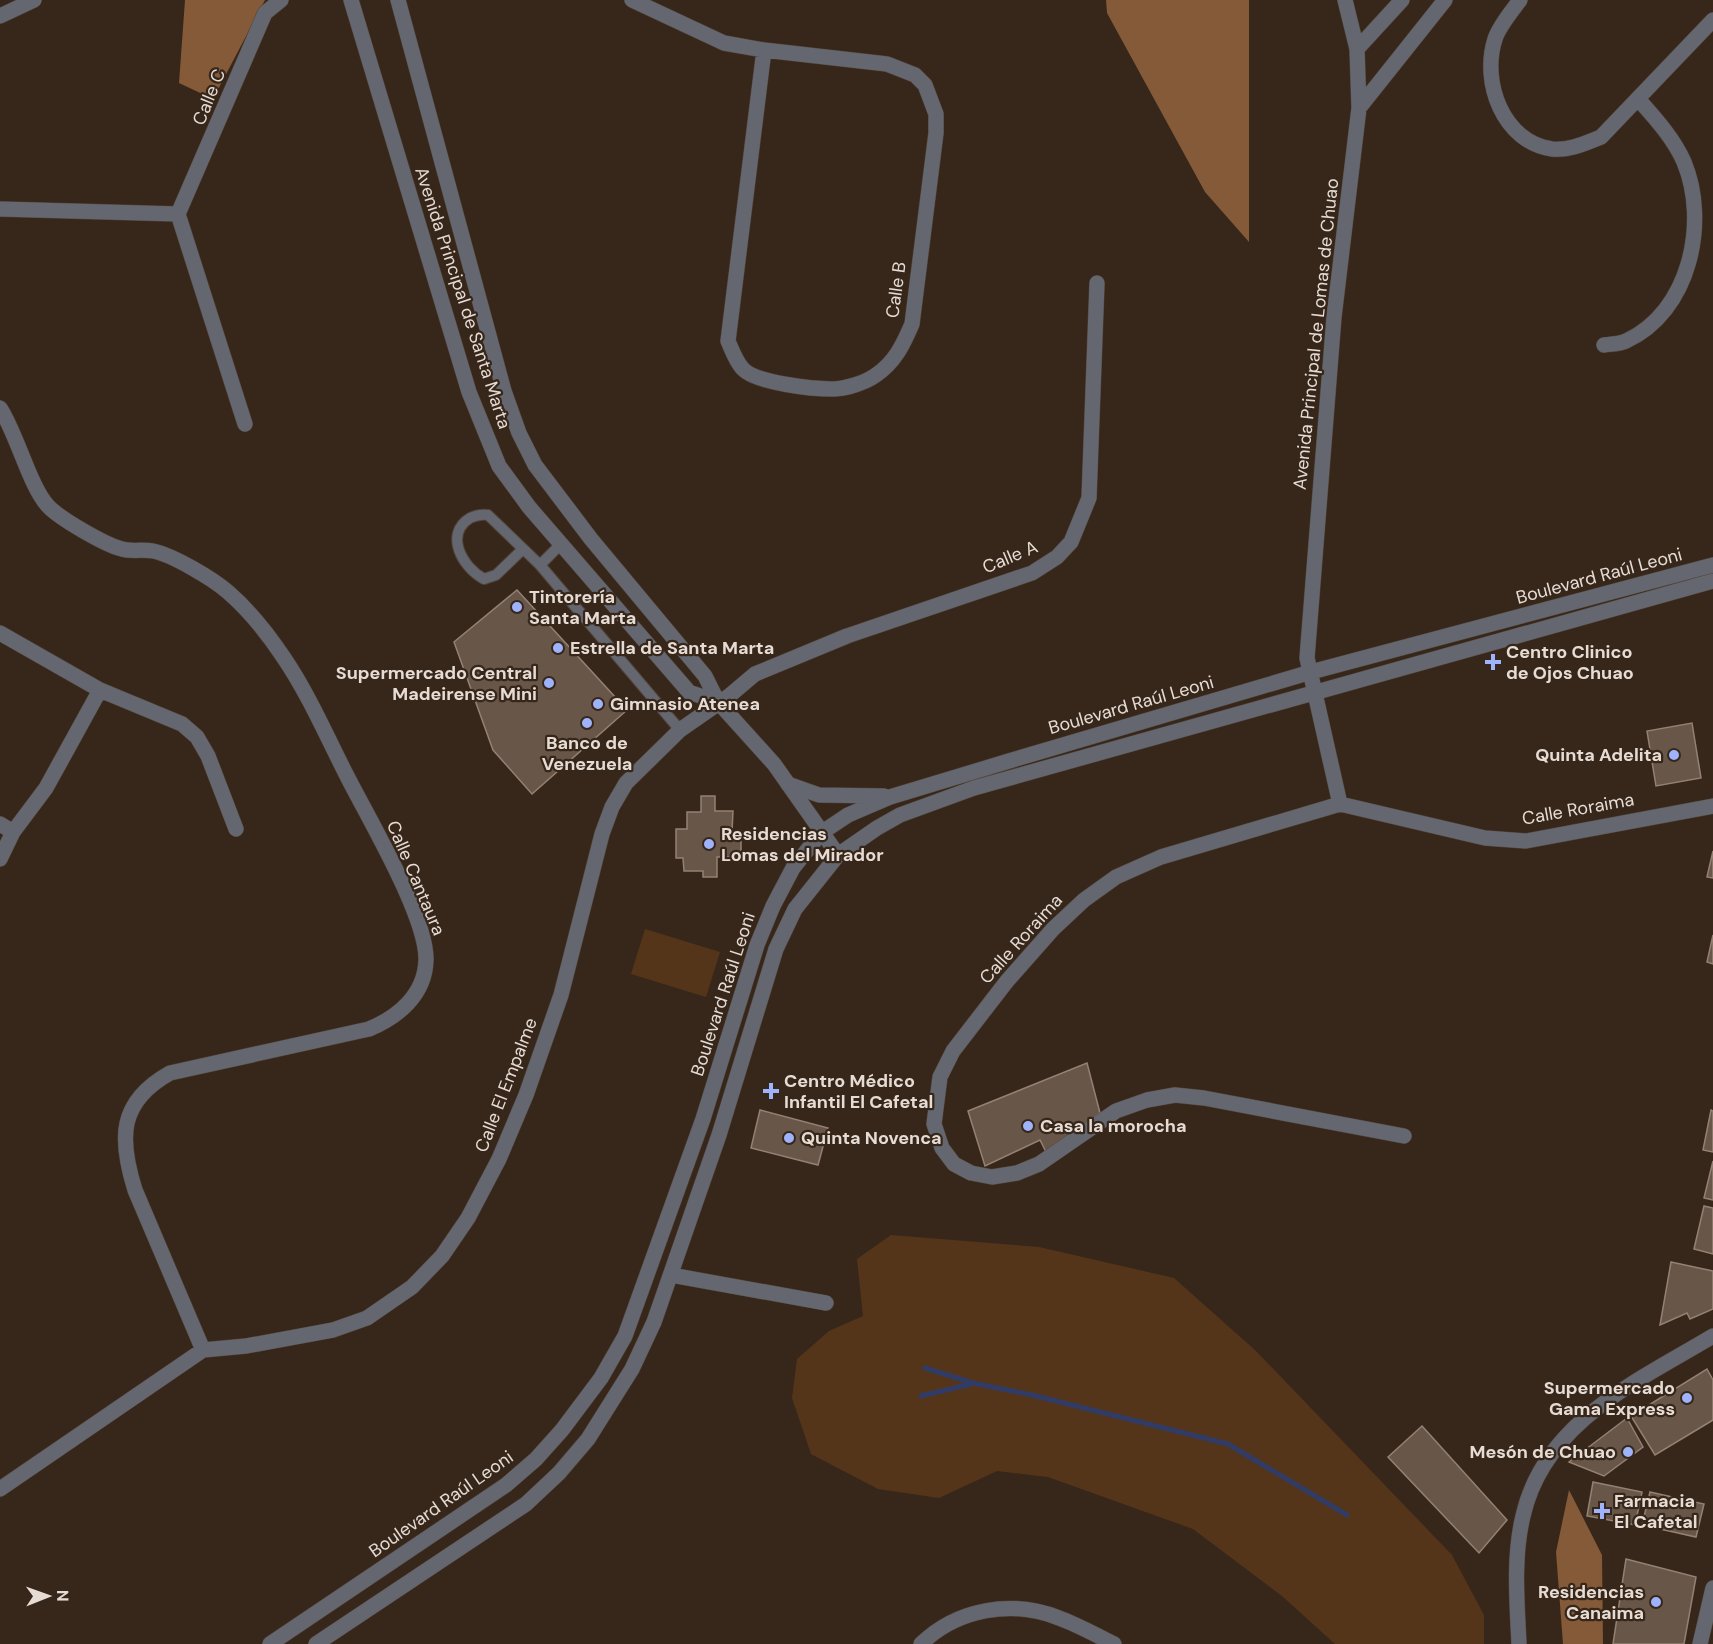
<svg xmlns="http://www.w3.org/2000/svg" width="1713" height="1644" viewBox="0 0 1713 1644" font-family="'DM Sans',sans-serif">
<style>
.green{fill:#55351a}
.forest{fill:#845a38}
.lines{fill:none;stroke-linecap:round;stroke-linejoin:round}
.stream{stroke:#313c66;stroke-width:5}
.building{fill:#685649;stroke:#948173;stroke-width:1.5}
.service-casing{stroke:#534439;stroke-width:12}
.minor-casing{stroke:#534439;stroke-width:16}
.tertiary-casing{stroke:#534439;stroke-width:16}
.service{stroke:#646770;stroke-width:10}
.minor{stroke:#646770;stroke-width:15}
.tertiary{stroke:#646770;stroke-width:15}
.poi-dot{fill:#9fb3fd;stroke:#37271b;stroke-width:2}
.labels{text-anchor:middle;stroke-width:4.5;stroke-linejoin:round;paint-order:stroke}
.street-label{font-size:18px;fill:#e6dcd4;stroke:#37271b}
.poi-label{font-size:18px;font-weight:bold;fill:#e6dcd4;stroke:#37271b;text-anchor:start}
</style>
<rect width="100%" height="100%" fill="#37271b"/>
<path class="green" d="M645 929 720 952 706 997 631 974Z
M891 1235 1039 1247 1174 1278 1256 1351 1452 1555 1484 1615V1644H1335L1282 1596 1193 1529 1048 1477 997 1471 939 1498 878 1489 811 1454 792 1398 797 1359 829 1331 863 1316 857 1259Z"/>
<path class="forest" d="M185 0H265L213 99 179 83Z
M1106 0H1249V242L1205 192 1107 13Z
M1569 1490 1602 1555 1603 1644H1563L1556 1552Z"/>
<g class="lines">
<path class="stream" d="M925 1368 973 1383 1032 1395 1228 1444 1347 1515
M921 1396 971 1384"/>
</g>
<path class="building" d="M517 590 627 710 532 794 493 750 454 642Z
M1692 723 1701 778 1656 786 1647 731Z
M701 796H715V811H733L732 832H741V857H717V877H703V871H684L683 858H676V829H687V812H701Z
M1713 851V878L1707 877Z
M1713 935V964L1707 962Z
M1087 1063 1100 1113 1046 1152 1040 1140 985 1166 968 1111Z
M760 1110 828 1128 818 1165 751 1148Z
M1711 1110 1713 1111V1152L1703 1150Z
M1713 1161V1200L1704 1198Z
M1704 1206 1713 1208V1254L1694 1249Z
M1671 1262 1713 1271V1309L1690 1319 1687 1313 1660 1325Z
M1707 1369 1713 1380V1420L1655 1455 1631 1416Z
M1627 1418 1643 1447 1604 1476 1569 1462Z
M1422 1426 1507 1520 1479 1553 1388 1457Z
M1593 1482 1642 1492 1635 1525 1587 1516Z
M1650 1492 1704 1504 1696 1537 1642 1525Z
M1626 1559 1696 1577 1684 1644H1613Z"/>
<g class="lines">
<defs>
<path id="service" d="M523 549 496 575 484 579C462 567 444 534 470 518 476 515 481 514 488 515L540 565 680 730
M540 565 561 544"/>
<path id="minor" d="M351 0 469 392 499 466 529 507 689 692 718 702
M398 0 504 391 519 433 535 465 591 539 705 676 718 702 774 764 838 855
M632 0 724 43 764 50
M1520 0C1512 11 1499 26 1495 39 1481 82 1503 142 1552 149 1569 151 1586 143 1601 137L1713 20
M0 16 34 0
M1357 49 1402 0
M764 50 887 64 915 75 925 85 936 114V133L912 324C903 345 895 362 876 375 865 383 845 389 832 389 813 389 756 383 743 369 736 362 732 350 728 341Z
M1359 108 1445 0
M0 209 178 214 265 13 281 0
M178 214 245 424
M1604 345C1611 344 1620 344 1626 341 1690 312 1709 222 1684 162 1674 139 1656 119 1639 100
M0 408C17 434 30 487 48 506 59 518 105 545 122 549 132 552 143 549 153 551 173 555 213 579 228 592 250 611 268 634 284 658 309 695 327 737 348 778 369 819 427 917 426 960 425 995 398 1017 369 1029L170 1073C118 1102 119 1139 135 1190L203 1350
M0 633 100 690 182 724 197 737 208 756 236 829
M1340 804 1307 658 1334 317 1359 108 1357 49 1345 0
M0 824 13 832 0 859
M13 832 46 788 100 690
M1404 1136 1204 1098 1175 1095 1147 1100 1116 1111 1039 1164 1017 1173 992 1177 971 1173 954 1164 942 1148 934 1124 940 1077 953 1051 1007 981 1053 929 1084 900 1116 877 1161 857 1340 804 1485 838 1526 841 1713 806
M671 1275 826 1303
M0 1489 203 1350 246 1346 333 1330 367 1318 412 1287 442 1256 468 1218 499 1159 526 1095 561 995 602 834 612 807 626 783 680 730 729 696 755 674 847 636 1032 573 1057 557 1071 542 1089 498 1097 283
M921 1644C957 1609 1012 1599 1059 1618 1078 1625 1096 1635 1114 1644
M1519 1644C1517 1602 1513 1557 1523 1516 1544 1422 1638 1381 1713 1336"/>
<path id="tertiary" d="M788 784 819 795 884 796
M270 1644 506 1485 536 1459 562 1430 601 1378 625 1336 703 1119 757 945 773 906 793 868 821 833 848 815 890 797 1009 761 1311 672 1713 565
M316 1644 526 1504 559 1473 588 1439 632 1369 654 1322 719 1135 776 949 795 909 838 855 877 828 900 815 974 788 1713 581
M1700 1644 1713 1588"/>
</defs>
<use href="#service" class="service-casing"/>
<use href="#minor" class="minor-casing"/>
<use href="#tertiary" class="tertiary-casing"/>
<use href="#service" class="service"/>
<use href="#minor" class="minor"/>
<use href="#tertiary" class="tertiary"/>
</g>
<g class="poi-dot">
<circle cx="517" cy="607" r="6"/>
<circle cx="558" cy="648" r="6"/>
<path d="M1490 653h6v6h6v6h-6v6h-6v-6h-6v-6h6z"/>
<circle cx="549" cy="683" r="6"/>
<circle cx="598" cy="704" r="6"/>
<circle cx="587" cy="723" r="6"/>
<circle cx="1674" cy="755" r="6"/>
<circle cx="709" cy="844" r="6"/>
<path d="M768 1082h6v6h6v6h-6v6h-6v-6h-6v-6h6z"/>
<circle cx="1028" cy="1126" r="6"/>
<circle cx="789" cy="1138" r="6"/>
<circle cx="1687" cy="1398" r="6"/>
<circle cx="1628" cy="1452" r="6"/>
<path d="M1599 1502h6v6h6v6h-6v6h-6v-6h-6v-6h6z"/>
<circle cx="1656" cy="1602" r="6"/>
</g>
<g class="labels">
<g class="street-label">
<text transform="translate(209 97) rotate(-68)" y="6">Calle C</text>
<text transform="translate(896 290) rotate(-82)" y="6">Calle B</text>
<text transform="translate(463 298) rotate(72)" y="6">Avenida Principal de Santa Marta</text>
<text transform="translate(1316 334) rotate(-84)" y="6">Avenida Principal de Lomas de Chuao</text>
<text transform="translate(1010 557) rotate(-23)" y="6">Calle A</text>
<text transform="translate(1599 576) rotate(-15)" y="6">Boulevard Raúl Leoni</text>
<text transform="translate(1131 705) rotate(-16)" y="6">Boulevard Raúl Leoni</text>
<text transform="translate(1578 809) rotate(-10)" y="6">Calle Roraima</text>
<text transform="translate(416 878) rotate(67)" y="6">Calle Cantaura</text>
<text transform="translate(1021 939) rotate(-48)" y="6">Calle Roraima</text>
<text transform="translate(723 994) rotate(-72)" y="6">Boulevard Raúl Leoni</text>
<text transform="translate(506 1085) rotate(-69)" y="6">Calle El Empalme</text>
<text transform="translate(441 1504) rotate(-35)" y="6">Boulevard Raúl Leoni</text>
</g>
<g class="poi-label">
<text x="529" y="603">Tintorería<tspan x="529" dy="21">Santa Marta</tspan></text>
<text x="570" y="654">Estrella de Santa Marta</text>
<text x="1506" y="658">Centro Clinico<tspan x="1506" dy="21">de Ojos Chuao</tspan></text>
<text x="537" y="679" text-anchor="end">Supermercado Central<tspan x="537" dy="21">Madeirense Mini</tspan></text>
<text x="610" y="710">Gimnasio Atenea</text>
<text x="587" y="749" text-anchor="middle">Banco de<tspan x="587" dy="21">Venezuela</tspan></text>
<text x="1662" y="761" text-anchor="end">Quinta Adelita</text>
<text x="721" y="840">Residencias<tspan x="721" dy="21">Lomas del Mirador</tspan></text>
<text x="784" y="1087">Centro Médico<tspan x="784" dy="21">Infantil El Cafetal</tspan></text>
<text x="1040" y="1132">Casa la morocha</text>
<text x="801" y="1144">Quinta Novenca</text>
<text x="1675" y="1394" text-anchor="end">Supermercado<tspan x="1675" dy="21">Gama Express</tspan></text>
<text x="1616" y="1458" text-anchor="end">Mesón de Chuao</text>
<text x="1614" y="1507">Farmacia<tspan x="1614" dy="21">El Cafetal</tspan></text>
<text x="1644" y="1598" text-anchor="end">Residencias<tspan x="1644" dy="21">Canaima</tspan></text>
</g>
</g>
<g transform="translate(48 1596) rotate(89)" stroke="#37271b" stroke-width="4.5" paint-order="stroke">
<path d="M0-4.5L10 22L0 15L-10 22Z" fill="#e6dcd4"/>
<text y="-9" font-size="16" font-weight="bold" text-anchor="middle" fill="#e6dcd4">N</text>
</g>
</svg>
